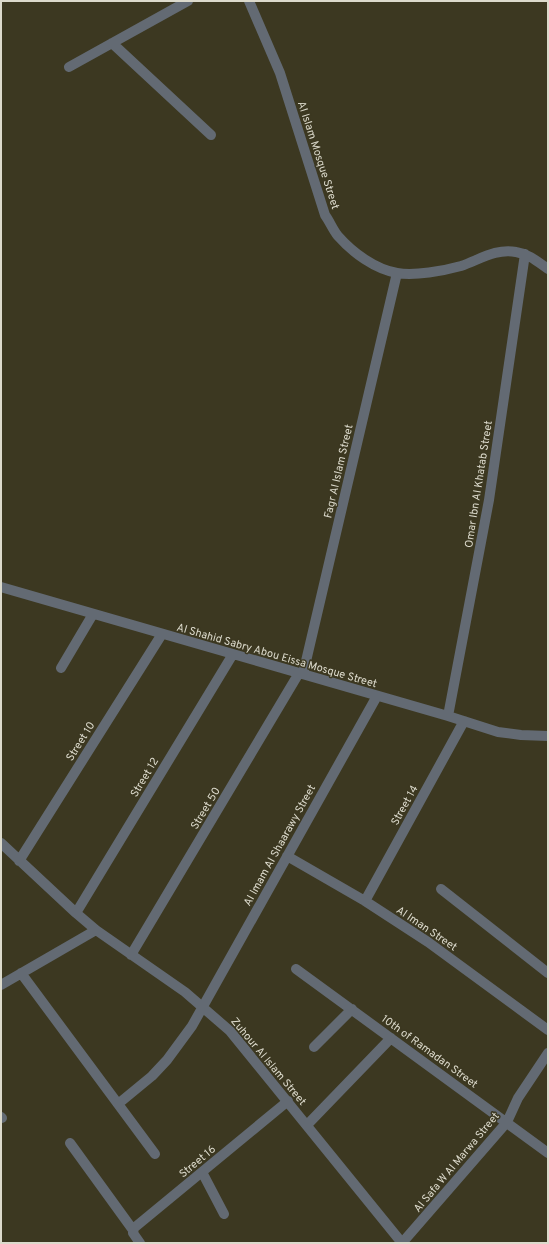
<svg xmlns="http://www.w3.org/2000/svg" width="549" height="1244" viewBox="0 0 549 1244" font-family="Overpass,sans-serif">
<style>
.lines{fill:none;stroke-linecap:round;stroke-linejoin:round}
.minor{stroke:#636a73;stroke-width:10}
.labels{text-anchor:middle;stroke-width:3;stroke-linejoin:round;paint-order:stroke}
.street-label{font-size:11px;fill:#dcdacc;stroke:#3c3821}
</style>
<rect width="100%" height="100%" fill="#3c3821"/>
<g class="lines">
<path class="minor" d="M249 1 280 73 325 215C330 222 333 230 338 236 353 253 375 269 397 273 415 276 443 271 461 266 479 260 496 248 516 252 529 254 538 262 548 269
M112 43 211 135
M69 67 188 1
M1 587 448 716 498 732 521 735 548 736
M61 668 93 614
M303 674 397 273
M448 716 489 500 525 254
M1 843 76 913 96 930 185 992 230 1031 402 1243
M287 856 365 901 428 942 548 1030
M19 861 162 634
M441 889 548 973
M365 901 464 721
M76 913 233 654
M131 955 299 673
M296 969 548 1153
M21 973 118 1104
M1 985 96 930
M314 1047 352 1009
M1 1117 2 1118
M307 1125 391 1038
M70 1143 133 1230
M155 1154 118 1104 152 1076 167 1060 192 1026 377 696
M202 1172 224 1214
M140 1243 133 1233 134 1228 288 1101
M402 1243 507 1122 518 1098 548 1053"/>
</g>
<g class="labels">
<g class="street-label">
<text transform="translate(319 155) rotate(72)" y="4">Al Islam Mosque Street</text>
<text transform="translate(338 471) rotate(-77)" y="4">Fagr Al Islam Street</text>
<text transform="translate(478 484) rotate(-81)" y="4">Omar Ibn Al Khatab Street</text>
<text transform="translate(277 655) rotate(16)" y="4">Al Shahid Sabry Abou Eissa Mosque Street</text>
<text transform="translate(80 741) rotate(-58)" y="4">Street 10</text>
<text transform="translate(144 777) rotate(-59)" y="4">Street 12</text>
<text transform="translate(404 805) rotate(-61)" y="4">Street 14</text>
<text transform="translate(205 808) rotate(-59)" y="4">Street 50</text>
<text transform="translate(279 845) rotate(-61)" y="4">Al Imam Al Shaarawy Street</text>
<text transform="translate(427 928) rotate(34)" y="4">Al Iman Street</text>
<text transform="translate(430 1051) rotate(36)" y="4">10th of Ramadan Street</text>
<text transform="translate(269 1061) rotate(50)" y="4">Zuhour Al Islam Street</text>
<text transform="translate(197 1161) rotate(-40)" y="4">Street 16</text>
<text transform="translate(456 1162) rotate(-50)" y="4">Al Safa W Al Marwa Street</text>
</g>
</g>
<rect width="549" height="1244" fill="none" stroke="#dcdacc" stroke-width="4"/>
</svg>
